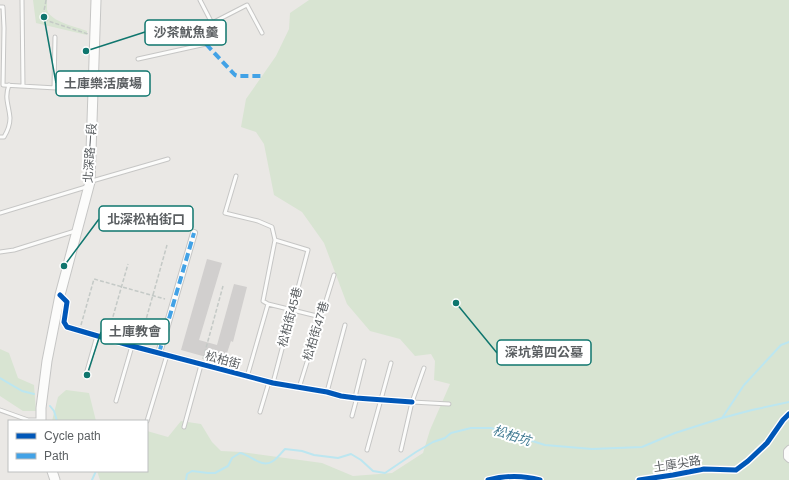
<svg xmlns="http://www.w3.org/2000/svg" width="789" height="480" viewBox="0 0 789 480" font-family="Arial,'Noto Sans TC',sans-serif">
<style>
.green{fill:#d8e4d2}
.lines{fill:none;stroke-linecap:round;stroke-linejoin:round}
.stream{stroke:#bce6f0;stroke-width:2}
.building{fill:#d1cfce}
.lane-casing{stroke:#c6c6c5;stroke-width:5}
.street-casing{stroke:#c6c6c5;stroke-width:8}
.secondary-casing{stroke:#c6c6c5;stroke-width:11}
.path{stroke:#c4c9c6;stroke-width:1.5;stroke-dasharray:4 2;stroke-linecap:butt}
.lane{stroke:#fcfcfb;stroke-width:3}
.street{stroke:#fcfcfb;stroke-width:6}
.secondary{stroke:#fcfcfb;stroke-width:9}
.quiet{stroke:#42a2e6;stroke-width:4;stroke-dasharray:8 4;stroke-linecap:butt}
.cycleway-casing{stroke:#fff;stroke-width:8}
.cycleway{stroke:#0057b8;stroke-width:5}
.labels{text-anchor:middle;stroke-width:4;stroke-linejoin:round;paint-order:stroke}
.street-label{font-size:12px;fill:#5b5f62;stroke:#fff}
.water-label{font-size:13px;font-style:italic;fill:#437c94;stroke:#fff}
.leader{fill:none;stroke:#0f766e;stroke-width:1.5}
.callout-dot{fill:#0f766e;stroke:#fff;stroke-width:1.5}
.callout{fill:#fff;stroke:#0f766e;stroke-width:1.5}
.callout-label{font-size:13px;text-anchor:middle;font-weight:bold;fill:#5b5f62}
</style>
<rect width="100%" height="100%" fill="#eae8e5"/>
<path class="green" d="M33 0H47C47 3 47 7 47 10 51 22 77 27 87 31V35L36 23Z
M309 0H789V480H100L97 471H147V431L168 437 181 421 201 424 212 442 221 451 241 452 322 463 353 476 392 473 423 453 430 430 450 384 434 380 435 361 431 354 415 356 400 339 370 331 347 304 324 243 302 212 274 195 264 144 256 132 241 127 246 99 276 56 289 29 290 13Z
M0 349 9 353 18 378 34 385 36 411H23L0 396Z
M66 390 89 393 96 421H52L58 397Z"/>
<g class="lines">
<path class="stream" d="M0 378 22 391 34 394
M50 406 54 411 57 421
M722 418 752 410 789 402
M92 480 96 471
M186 480 187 474 192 471 208 473H215L228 466 232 458 240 453C251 455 262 469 273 461 278 458 281 453 285 449L302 451 314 455 338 458 351 454 361 460 373 471 385 473 416 452 433 442 445 438 451 433 471 428H491L545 445 592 449 642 447 675 433 722 418 744 385 781 345 789 342"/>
</g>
<path class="building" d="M207 259 222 263 199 340 217 345 234 284 247 287 233 342 231 341 224 362 181 350Z"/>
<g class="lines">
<defs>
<path id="lane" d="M22 0 23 86
M0 7H3L4 28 3 85 92 90
M212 23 247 5 262 33
M138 59 206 44 214 41 217 37 216 31 200 0
M54 88 55 37
M0 137H4C7 132 10 124 10 118 9 105 4 98 9 85
M236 176 225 213 258 221 272 227 275 240 263 301 268 304 247 377
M92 181 168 159
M0 213 86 187
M0 252 14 250 75 231
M268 304 321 317
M87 371 97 336
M273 383 308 250 275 240
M299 388 334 275
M327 392 345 325
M116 401 132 346
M412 402 449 404
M0 410 28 420H40
M260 412 269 382
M352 416 356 401V393L364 361
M147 421 167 355
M184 427 201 365
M367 450 391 363
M401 450 412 402 424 368"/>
<path id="street" d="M60 295 67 302 64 322 67 327 132 346 273 383 327 392 341 396 356 398 412 402
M159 353 194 233
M789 449 787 451V457L789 459
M488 480C507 475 522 475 540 480
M639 480 673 475 704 469 736 470 748 461 767 443 783 420 789 414"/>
<path id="secondary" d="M41 421V408L47 361 60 295 90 182 96 0
M52 471 55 480"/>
</defs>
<use href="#lane" class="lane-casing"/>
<use href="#street" class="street-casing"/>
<use href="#secondary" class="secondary-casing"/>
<path class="path" d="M46 0C45 9 41 14 48 21L88 34
M81 325 94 279 165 299
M108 334 128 264
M140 341 167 245
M203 359 223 286"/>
<use href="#lane" class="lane"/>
<use href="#street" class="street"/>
<use href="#secondary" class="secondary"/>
<path class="quiet" d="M206 44 235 75 238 76H264
M159 353 194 233"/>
<defs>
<path id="cycleway" d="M60 295 67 302 64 322 67 327 132 346 273 383 327 392 341 396 356 398 412 402
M488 480C507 475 522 475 540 480
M639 480 673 475 704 469 736 470 748 461 767 443 783 420 789 414"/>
</defs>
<use href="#cycleway" class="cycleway-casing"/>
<use href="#cycleway" class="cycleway"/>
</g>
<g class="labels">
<g class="street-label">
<text transform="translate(90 153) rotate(-86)" y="4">北深路一段</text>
<text transform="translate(290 317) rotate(-75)" y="4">松柏街45巷</text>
<text transform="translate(316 331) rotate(-73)" y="4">松柏街47巷</text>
<text transform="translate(223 360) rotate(15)" y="4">松柏街</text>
<text transform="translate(677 464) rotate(-9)" y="4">土庫尖路</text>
</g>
<g class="water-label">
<text transform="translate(512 435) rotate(17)" y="5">松柏坑</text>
</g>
</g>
<path class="leader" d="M86 51L145 32M44 17L56 83M64 266L99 219M87 375L101 332M456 303L497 353"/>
<g class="callout-dot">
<circle cx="86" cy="51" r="4"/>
<circle cx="44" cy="17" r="4"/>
<circle cx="64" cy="266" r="4"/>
<circle cx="87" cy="375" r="4"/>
<circle cx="456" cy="303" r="4"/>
</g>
<g class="callout">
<rect x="145" y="20" width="81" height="25" rx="4"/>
<rect x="56" y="71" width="94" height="25" rx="4"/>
<rect x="99" y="206" width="94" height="25" rx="4"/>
<rect x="101" y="319" width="68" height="25" rx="4"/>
<rect x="497" y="340" width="94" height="25" rx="4"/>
</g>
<g class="callout-label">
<text x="186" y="37">沙茶魷魚羹</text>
<text x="103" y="88">土庫樂活廣場</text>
<text x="146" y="224">北深松柏街口</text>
<text x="135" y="336">土庫教會</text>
<text x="544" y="357">深坑第四公墓</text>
</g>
<rect x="8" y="420" width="140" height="52" fill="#ffffff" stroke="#bdbfc0"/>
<rect x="16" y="433" width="20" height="6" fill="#0057b8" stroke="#bdbfc0"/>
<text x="44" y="440" font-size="12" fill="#5b5f62">Cycle path</text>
<rect x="16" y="453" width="20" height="6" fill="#42a2e6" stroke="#bdbfc0"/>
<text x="44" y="460" font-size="12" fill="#5b5f62">Path</text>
</svg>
